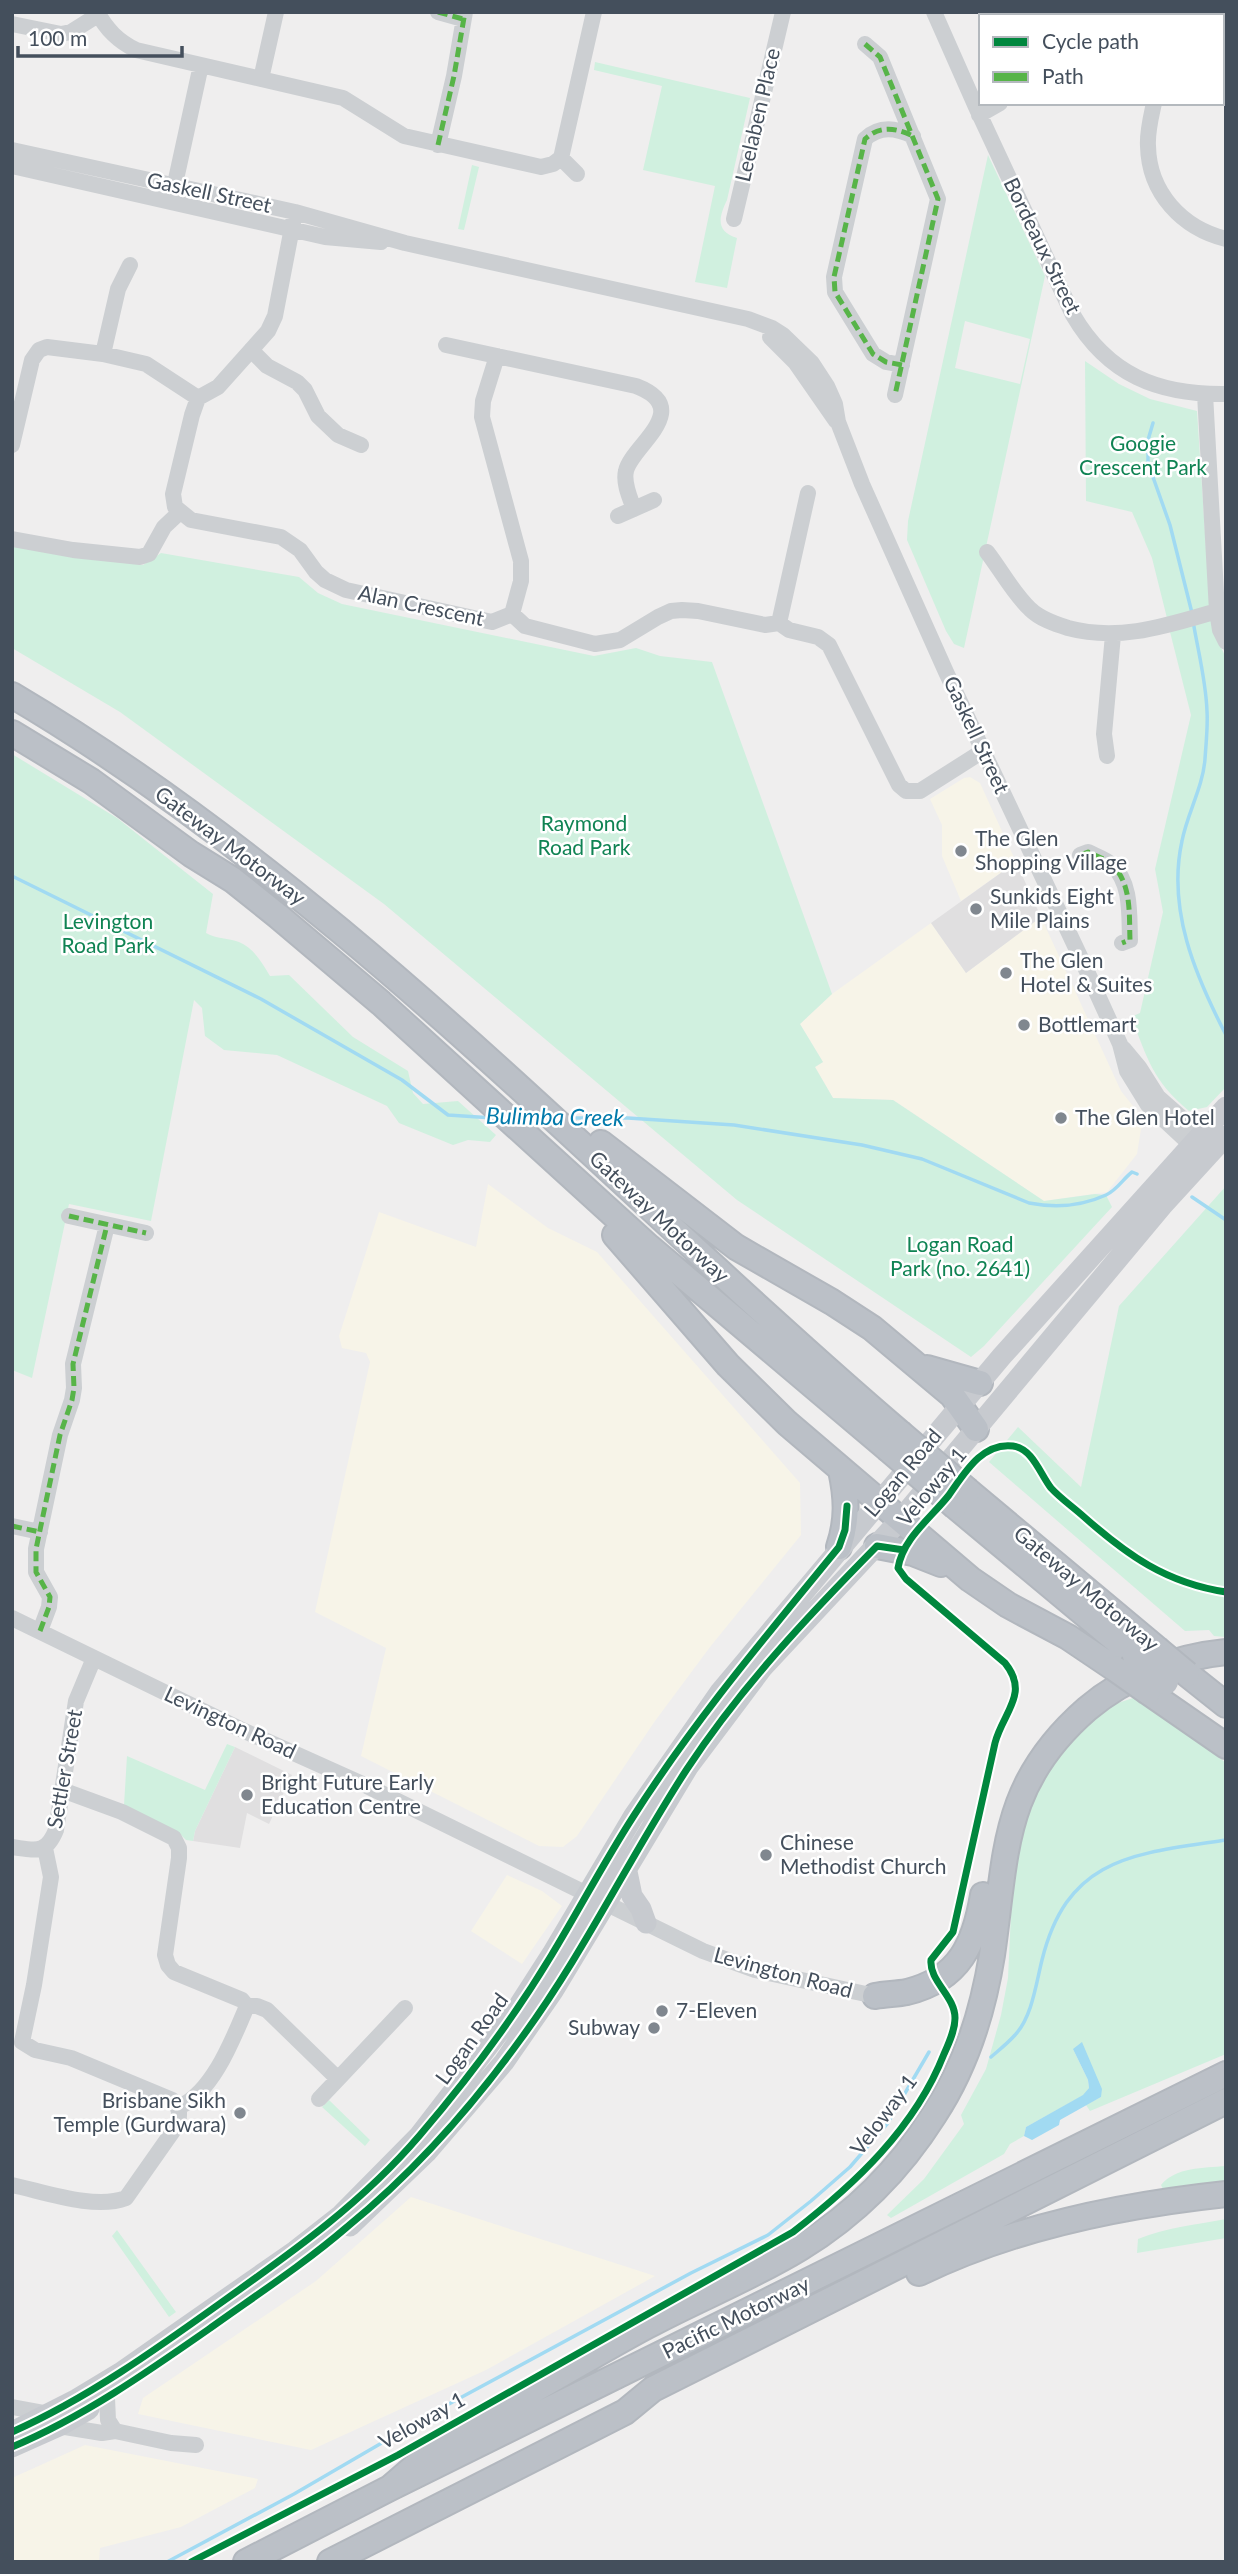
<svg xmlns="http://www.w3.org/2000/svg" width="1238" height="2574" viewBox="0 0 1238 2574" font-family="Lato,sans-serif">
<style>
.commercial{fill:#f7f4e8}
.education{fill:#e0dfe0}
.green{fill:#d0f0df;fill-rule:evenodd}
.water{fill:#a1daf2}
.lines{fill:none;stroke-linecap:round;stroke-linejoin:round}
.stream{stroke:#a1daf2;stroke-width:3.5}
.highway-casing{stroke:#b2b7be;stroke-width:28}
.minor{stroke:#cccfd2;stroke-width:16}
.major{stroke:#c7cacf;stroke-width:21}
.highway{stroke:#bbc0c7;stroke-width:24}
.highway-bridge-casing{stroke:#b2b7be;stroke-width:28;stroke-linecap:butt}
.highway-bridge{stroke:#bbc0c7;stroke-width:24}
.quiet{stroke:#57b448;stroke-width:5;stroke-dasharray:10 5;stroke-linecap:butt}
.cycleway-casing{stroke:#fff;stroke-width:11}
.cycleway{stroke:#00873e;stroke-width:7}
.poi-dot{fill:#80878f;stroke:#fff;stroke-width:2.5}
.labels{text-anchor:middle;stroke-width:5;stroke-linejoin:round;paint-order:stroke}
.street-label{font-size:21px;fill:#444f5c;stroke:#fff}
.park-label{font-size:21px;fill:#0f8353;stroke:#fff}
.poi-label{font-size:21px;fill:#444f5c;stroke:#fff;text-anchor:start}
.water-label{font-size:23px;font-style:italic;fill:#027aab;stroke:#fff}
</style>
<rect width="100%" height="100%" fill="#efeeee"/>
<path class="commercial" d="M970 777 980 783 1016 862 961 901 942 856V825L930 799 964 778Z
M1041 917 1121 1091 1145 1121 1151 1125 1144 1126 1141 1129 1137 1154 1107 1192 1044 1201 893 1100 833 1098 815 1067 823 1062 800 1024 832 994 931 923 966 973Z
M488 1184 548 1228 597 1252 800 1483 801 1535 710 1647 655 1721 577 1836 563 1847 539 1846 361 1756 386 1648 315 1612 370 1362 366 1353 342 1348 339 1336 379 1212 476 1247Z
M507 1875 542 1891 562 1906 522 1964 471 1931Z
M411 2197 655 2276 486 2370 311 2450 138 2414 143 2398 316 2281Z
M85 2445 258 2479 255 2488 181 2527 100 2548 99 2562H12V2478Z"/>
<path class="education" d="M1016 862 1041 917 966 973 931 923Z
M235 1747 292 1775 269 1824 247 1813 240 1848 193 1841 195 1831Z"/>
<path class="green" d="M595 62 750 98 727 200C719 217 715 231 737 238L727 288 695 282 715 186 643 170 662 86 594 70Z
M988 155 1045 276 964 648 954 644 946 631 907 540 908 521ZM965 321 1030 339 1020 384 955 368Z
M472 165 479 167 464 230 458 229Z
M1085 361 1119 384 1150 399 1197 411 1210 609 1167 618 1152 558 1132 512 1086 501Z
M12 545 143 565 161 553 299 577 318 593 342 604 594 656 636 648 660 656 712 662 832 994 800 1024 823 1062 815 1067 833 1098 893 1100 1044 1201 1095 1194 1106 1195 1112 1207 984 1346 971 1357 737 1200 384 904 120 712 12 648Z
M1212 616 1213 630 1226 658V1087L1207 1107 1189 1111C1152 1080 1148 1059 1131 1017L1140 1013 1163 912 1155 869 1191 715 1169 628Z
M12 754 117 818 213 894 206 933C217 939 228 938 239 942 254 948 262 963 270 976L289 975 353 1037 408 1071 413 1093 423 1104 458 1101 496 1135 490 1142 468 1140 453 1145 399 1123 387 1106 277 1055 224 1050 205 1036 202 1008 194 1000 151 1221 69 1204 32 1378 12 1370Z
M1226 1186V1637L1214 1636 1209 1630 1185 1631 989 1462 1018 1427 1081 1487 1119 1306Z
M1139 1696 1226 1763V2054L1090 2111 1086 2105 1101 2097 1073 2049 1088 2080 1089 2088 1084 2095 1026 2127 1024 2136 1010 2144 1004 2154 891 2218 887 2215 924 2179 964 2124 961 2115 986 2069 1001 2015 1008 1978 1014 1849 1033 1790 1094 1711Z
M227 1744 235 1747 195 1831 193 1841 186 1840 178 1832 124 1805 127 1756 205 1790Z
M329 2100 370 2140 365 2146 322 2107Z
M1226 2166V2184L1168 2191 1163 2189 1161 2185C1176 2167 1203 2168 1226 2166Z
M1226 2219V2238L1137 2253 1138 2239C1167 2227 1196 2225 1226 2219Z
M117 2230 176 2312 169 2317 112 2236Z"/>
<path class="water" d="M1082 2042 1102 2089 1101 2097 1060 2120 1059 2125 1032 2140 1024 2136 1026 2127 1083 2095 1089 2088 1088 2080 1073 2049Z"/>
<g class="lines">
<path class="stream" d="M1153 423 1148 440V463L1170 525 1192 613
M1193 621C1198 651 1206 681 1207 711 1208 727 1206 743 1205 759 1203 787 1187 814 1182 841 1167 909 1195 975 1226 1035
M12 876 261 999 402 1080 448 1115 493 1118
M522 1118H539
M568 1118H628L734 1125 862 1145 922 1159 1029 1203C1055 1208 1082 1206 1106 1195 1117 1190 1123 1179 1132 1172L1137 1174
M1192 1197 1226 1220
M991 2057C999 2050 1008 2043 1015 2035 1032 2017 1036 1984 1042 1960 1068 1856 1134 1854 1226 1840
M167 2562 294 2494 447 2405 691 2273 768 2235 811 2201 850 2167 887 2124 929 2052"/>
<defs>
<path id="highway" d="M12 695C345 892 608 1183 900 1433
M12 733 91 781 191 854 233 880 278 916 381 1003 649 1247 887 1448
M601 1143 736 1247 832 1302 872 1328 952 1395 976 1429
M615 1235 728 1365 787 1423 970 1579 1008 1605 1068 1637 1114 1668
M927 1368 980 1383
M968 1491 1157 1649
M955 1506 1135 1656
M877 1546 913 1553 941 1564
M839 1547C848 1520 847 1498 841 1470
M1187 1674 1226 1705
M1148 1692 1226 1746
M875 1996C885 1994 897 1994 907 1992 960 1979 975 1943 983 1895
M919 2273C1013 2227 1122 2205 1226 2194
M390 2488C409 2472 428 2454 449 2439 471 2424 497 2412 520 2398 563 2374 604 2349 647 2326 697 2299 751 2278 800 2248 854 2215 900 2169 934 2115 965 2068 983 2011 992 1955 1007 1852 1001 1784 1087 1709 1126 1676 1175 1657 1226 1652
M246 2562 390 2488 1226 2074
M330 2562 625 2412 653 2389 1226 2101"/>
</defs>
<use href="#highway" class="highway-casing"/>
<path class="minor" d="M97 12C107 30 118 41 136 50L343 98 404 136 541 167 553 164 561 158
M438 12 463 19
M934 12 976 107 1073 315C1108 375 1158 395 1226 394
M1042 16V12
M1173 16 1174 12
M12 24 61 34 71 32 98 15
M865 44 880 57 938 199 895 395
M261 79 276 12
M1222 81 1226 82
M1154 103C1151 117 1147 132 1148 146 1149 193 1182 228 1226 239
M979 115 1000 103
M438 145 454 76 465 12
M12 150 295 212 405 243 748 319 772 328 783 335 812 363 827 386 835 404 838 422 862 484 946 672 1085 967 1120 1044 1127 1071 1148 1105 1191 1145
M12 166 325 237 381 242
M577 174 561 158 594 12
M173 193 201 65
M295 212 275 316 268 331 218 387 198 398 192 415 173 494 175 507 191 520 281 537 300 550 316 572 325 580 346 590 492 622 512 614 525 626 595 644 620 640 658 617 671 611 682 610 698 611 765 625 779 623 789 630 818 637 829 645 899 785 906 791H920L983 751
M734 219 783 12
M770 337 795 362 836 421
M446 345 636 386C696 409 631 446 626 471 623 483 630 498 634 509
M251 350 267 366 297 382 305 390 318 416 338 435 361 445
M103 354 118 289 130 265
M497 356 483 401 482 417 521 561V581L512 614
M902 365 886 362 873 354 835 292 834 277 865 139C880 125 896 128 913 136
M1205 394 1217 611 1220 630 1226 642
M12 445 32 360 39 350 47 347 103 354 146 364 198 398
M618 516 654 500
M12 539 73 550 140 557 149 554 164 527 180 512
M987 552C1001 570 1013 593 1030 609 1040 619 1055 624 1068 628 1120 642 1168 625 1217 611
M779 623 808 493
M1107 756 1104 734 1113 635
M1080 855 1088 852C1096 856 1106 859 1112 865 1132 883 1129 916 1130 940L1122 943
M1124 1049 1139 1067 1158 1097 1201 1135
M69 1216 146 1233
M12 1526 40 1532
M12 1618 240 1729 367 1786 703 1951 755 1970 875 1996
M40 1631 49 1607 50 1597 36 1572V1549L60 1435 72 1400 74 1388 73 1364 107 1225
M62 1790 122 1812 174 1838 179 1848V1858L165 1955 168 1965 174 1972 242 2000 247 2006H257L267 2010 338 2079 405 2008
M12 1847C35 1850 46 1855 56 1830L76 1701 94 1658
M319 2099 338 2079
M179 2107C213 2092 233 2039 247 2006
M12 2185C45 2192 95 2210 126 2198L178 2124C180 2113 180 2108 172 2100L71 2058 35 2050 22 2042 34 1985 51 1877 45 1848
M107 2398 108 2420 115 2431
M12 2407 50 2414
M59 2426 102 2433 115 2431 171 2443 196 2445"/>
<path class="major" d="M626 1867 632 1896 641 1909 646 1923
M350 2226 427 2152 504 2062 553 1991 688 1767 763 1667 900 1520 1162 1206 1226 1136
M12 2432 77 2399 120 2373 295 2251 341 2215 419 2136 516 2010 552 1954 633 1817 720 1692 1002 1356 1226 1107
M12 2447 59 2426 89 2409"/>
<use href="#highway" class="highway"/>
<defs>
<path id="highway-bridge" d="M900 1433 968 1491
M887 1448 955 1506
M1157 1649 1187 1674
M1135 1656 1166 1682
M1114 1668 1148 1692"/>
</defs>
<use href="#highway-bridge" class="highway-bridge-casing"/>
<use href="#highway-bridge" class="highway-bridge"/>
<path class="quiet" d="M438 12 463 19
M865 44 880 57 938 199 895 395
M438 145 454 76 465 12
M902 365 886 362 873 354 835 292 834 277 865 139C880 125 896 128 913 136
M1080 855 1088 852C1096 856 1106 859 1112 865 1132 883 1129 916 1130 940L1122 943
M69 1216 146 1233
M12 1526 40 1532
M40 1631 49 1607 50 1597 36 1572V1549L60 1435 72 1400 74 1388 73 1364 107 1225"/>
<defs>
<path id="cycleway" d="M12 2432C88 2398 155 2350 222 2302 294 2251 363 2202 420 2135 468 2079 513 2019 551 1956 579 1910 604 1862 633 1817 694 1721 767 1635 839 1547L845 1530 847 1506
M12 2447C83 2417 146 2373 209 2329 255 2296 304 2264 347 2227 413 2173 470 2109 520 2040 583 1955 629 1858 687 1769 741 1687 808 1616 877 1546L904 1550
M191 2562 398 2455 793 2232C855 2184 915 2128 944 2054 949 2043 955 2030 955 2018 955 1996 929 1981 931 1960L953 1932 995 1743C1003 1712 1030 1694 1005 1663L906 1579 898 1568C903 1538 931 1518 949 1495 964 1474 982 1442 1013 1446 1033 1449 1040 1474 1051 1488 1060 1498 1073 1507 1083 1516 1127 1555 1166 1583 1226 1592"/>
</defs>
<use href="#cycleway" class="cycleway-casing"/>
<use href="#cycleway" class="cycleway"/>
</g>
<g class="poi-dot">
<circle cx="961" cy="851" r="7"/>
<circle cx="976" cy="909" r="7"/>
<circle cx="1006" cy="973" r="7"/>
<circle cx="1024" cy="1025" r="7"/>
<circle cx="1061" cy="1118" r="7"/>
<circle cx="247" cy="1795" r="7"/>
<circle cx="766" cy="1855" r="7"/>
<circle cx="662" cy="2011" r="7"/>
<circle cx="654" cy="2028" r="7"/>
<circle cx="240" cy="2113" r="7"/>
</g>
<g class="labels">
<g class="street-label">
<text transform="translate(758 115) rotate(-77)" y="7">Leelaben Place</text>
<text transform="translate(209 193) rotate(12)" y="7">Gaskell Street</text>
<text transform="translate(1042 246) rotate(64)" y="7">Bordeaux Street</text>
<text transform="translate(421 606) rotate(12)" y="7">Alan Crescent</text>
<text transform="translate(976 735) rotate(65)" y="7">Gaskell Street</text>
<text transform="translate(230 846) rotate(37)" y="7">Gateway Motorway</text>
<text transform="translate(659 1217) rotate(43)" y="7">Gateway Motorway</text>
<text transform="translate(903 1473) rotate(-50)" y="7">Logan Road</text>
<text transform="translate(932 1487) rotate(-50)" y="7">Veloway 1</text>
<text transform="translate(1086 1589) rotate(40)" y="7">Gateway Motorway</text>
<text transform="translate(230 1723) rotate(25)" y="7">Levington Road</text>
<text transform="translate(65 1769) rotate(-80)" y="7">Settler Street</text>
<text transform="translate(783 1973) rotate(15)" y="7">Levington Road</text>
<text transform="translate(472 2039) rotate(-54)" y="7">Logan Road</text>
<text transform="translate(884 2115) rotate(-53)" y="7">Veloway 1</text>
<text transform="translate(736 2318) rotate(-26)" y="7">Pacific Motorway</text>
<text transform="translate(422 2421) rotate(-29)" y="7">Veloway 1</text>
</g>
<g class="park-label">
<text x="1143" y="451">Googie<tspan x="1143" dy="24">Crescent Park</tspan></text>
<text x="584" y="831">Raymond<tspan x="584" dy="24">Road Park</tspan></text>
<text x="108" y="929">Levington<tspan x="108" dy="24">Road Park</tspan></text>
<text x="960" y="1252">Logan Road<tspan x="960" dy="24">Park (no. 2641)</tspan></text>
</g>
<g class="poi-label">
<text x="975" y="846">The Glen<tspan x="975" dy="24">Shopping Village</tspan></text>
<text x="990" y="904">Sunkids Eight<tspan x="990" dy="24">Mile Plains</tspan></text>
<text x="1020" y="968">The Glen<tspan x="1020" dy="24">Hotel &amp; Suites</tspan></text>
<text x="1038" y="1032">Bottlemart</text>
<text x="1075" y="1125">The Glen Hotel</text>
<text x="261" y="1790">Bright Future Early<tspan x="261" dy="24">Education Centre</tspan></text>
<text x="780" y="1850">Chinese<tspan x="780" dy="24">Methodist Church</tspan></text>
<text x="676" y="2018">7-Eleven</text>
<text x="640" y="2035" text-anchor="end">Subway</text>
<text x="226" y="2108" text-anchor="end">Brisbane Sikh<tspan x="226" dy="24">Temple (Gurdwara)</tspan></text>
</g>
<g class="water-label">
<text transform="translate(555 1117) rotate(1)" y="8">Bulimba Creek</text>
</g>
</g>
<rect width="1238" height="2574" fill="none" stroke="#444f5c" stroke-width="28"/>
<rect x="979" y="14" width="245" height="91" fill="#ffffff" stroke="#b4b9be" stroke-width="2"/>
<rect x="993" y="37" width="35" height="10" fill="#00873e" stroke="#b4b9be" stroke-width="2"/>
<text x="1042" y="49" font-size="21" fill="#444f5c">Cycle path</text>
<rect x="993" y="72" width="35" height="10" fill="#57b448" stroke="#b4b9be" stroke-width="2"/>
<text x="1042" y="84" font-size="21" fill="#444f5c">Path</text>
<path d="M18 46v10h164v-10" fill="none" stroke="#444f5c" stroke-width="3.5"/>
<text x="28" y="46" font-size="21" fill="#444f5c" stroke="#ffffff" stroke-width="5" paint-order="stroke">100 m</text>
</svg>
